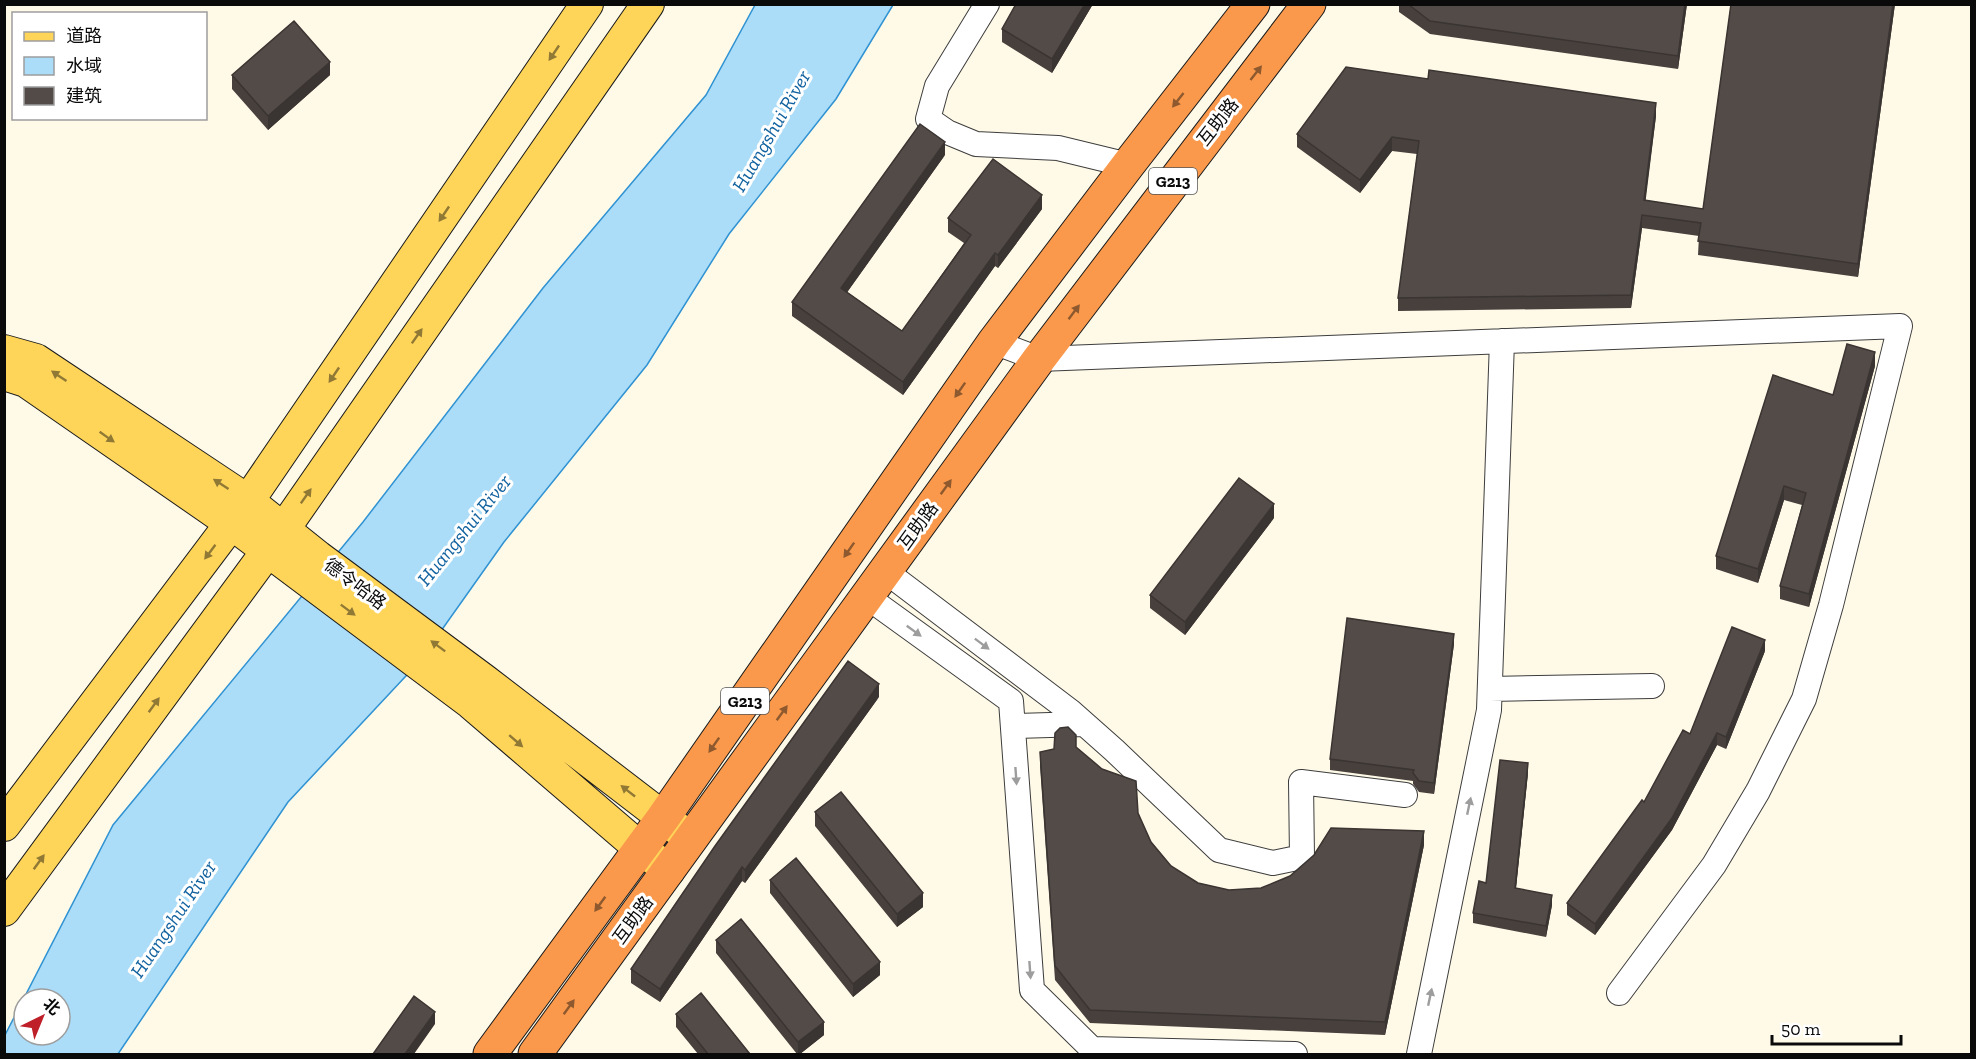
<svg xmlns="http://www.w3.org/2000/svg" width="1976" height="1059" viewBox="0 0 1976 1059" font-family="'Zilla Slab','Noto Sans SC',serif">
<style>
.water{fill:#abdcf8;stroke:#2f92d2;stroke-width:1.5;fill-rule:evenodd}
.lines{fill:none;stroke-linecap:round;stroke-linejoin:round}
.minor-casing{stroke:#3d3d3d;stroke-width:26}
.major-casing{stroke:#1b1b1b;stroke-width:34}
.highway-casing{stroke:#1b1b1b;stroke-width:35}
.minor{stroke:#fff;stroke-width:24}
.major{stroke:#fed459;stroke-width:32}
.highway{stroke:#fa994b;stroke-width:33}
.wall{fill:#47403d}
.shaded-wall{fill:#3a3432}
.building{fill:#534b47;stroke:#3a3432;stroke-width:1.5}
.oneway{fill:#907935}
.oneway2{fill:#8e592e}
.oneway3{fill:#9d9d9d}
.labels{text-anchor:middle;stroke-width:6;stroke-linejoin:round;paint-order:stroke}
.shield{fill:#fff;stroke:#545454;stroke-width:1.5}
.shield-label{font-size:16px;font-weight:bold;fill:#0a0a0a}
.street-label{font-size:18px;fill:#0a0a0a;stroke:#fff}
.water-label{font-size:20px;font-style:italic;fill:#11629f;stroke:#fff}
</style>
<rect width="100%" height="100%" fill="#fffae8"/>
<path class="water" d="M755 5H893L836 99 729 234 647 365 504 542 419 662 288 802 118 1054H5L4 1037 113 825 363 522 543 288 706 95ZM24 999H60V1035H24Z"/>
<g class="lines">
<defs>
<path id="minor" d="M987 4 937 86 928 119 947 132 976 144 1058 148 1128 165
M994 342 1039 359 1900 326 1831 605 1804 699 1758 791 1714 865 1619 993
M885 571 1070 711 1114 750 1219 850 1273 863 1302 857 1301 782 1405 795
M867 597 1011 701 1032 990 1092 1049 1295 1054
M1490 689 1652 686
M1013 726 1084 724
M1419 1054 1489 710 1502 341"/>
<path id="major" d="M4 351 36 360 248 501 318 557 485 681 691 839
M4 374 26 381 231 523 471 703 641 849 669 870
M4 825 248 501 587 4
M4 910 283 530 648 4"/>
<path id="highway" d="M490 1054 663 818 994 342 1128 165 1253 4
M535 1054 1039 359 1309 4"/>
</defs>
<use href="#minor" class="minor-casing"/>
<use href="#major" class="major-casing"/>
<use href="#highway" class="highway-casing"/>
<use href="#minor" class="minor"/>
<use href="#major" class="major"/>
<use href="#highway" class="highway"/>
</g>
<path class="wall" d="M1093 4 1052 73 1002 42V29Z
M1399 4H1687L1678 69 1430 34 1399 12Z
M1731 4H1895L1858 277 1698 255 1699 236 1642 228 1631 308 1398 311V298L1417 154 1392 151 1360 193 1297 147V134L1656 116 1645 201 1703 209Z
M232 75H330L268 130 232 89Z
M945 155 847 292 902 331 964 243 948 232V218L1042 209 998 268 995 266 903 395 792 316V302Z
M1875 366 1809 607 1780 599V586L1802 505 1784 500 1758 583 1716 569V556L1833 395Z
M1274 518 1185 635 1150 608V595Z
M1454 644 1434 794 1419 792 1413 784V781L1330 770V759Z
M1765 651 1726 749 1717 745 1672 830 1595 935 1567 915V903L1644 802 1690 734Z
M879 697 745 883 742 881 660 1002 631 983V969Z
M1076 747 1138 813 1151 842 1171 866 1198 883 1229 890 1261 888 1424 845 1385 1035 1090 1023 1055 980 1040 766V752L1054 749Z
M1528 773 1516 888 1552 905 1546 937 1473 923V913L1486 883Z
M815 812 923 907 897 927 815 826Z
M770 880 880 975 853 997 770 893Z
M716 940 824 1035 800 1054H797L716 953Z
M676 1014 750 1054H698L676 1027Z"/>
<path class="shaded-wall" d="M1085 4H1093L1052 73V59Z
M1685 4H1687L1678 69V56Z
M1893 4H1895L1858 277V264Z
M330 62V75L268 130V116Z
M1656 103V116L1644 214V200Z
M1392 137V151L1360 193V180Z
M945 142V155L841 301V288Z
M1042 195V209L998 268V255Z
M1642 215V228L1631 308V295Z
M995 253V266L903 395V382Z
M1875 352V366L1809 607V594Z
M1784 486V500L1758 583V569Z
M1274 504V518L1185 635V622Z
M1454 634V644L1434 794V783Z
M1765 640V651L1726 749V737Z
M879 684V697L745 883V870Z
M1717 733V745L1672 830 1595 935V924Z
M1528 763V773L1515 898V888Z
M1424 831V845L1385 1035V1022Z
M742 867V881L660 1002V989Z
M923 893V907L897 927V914Z
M1552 895V905L1546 937V926Z
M880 962V975L853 997V984Z
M435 1012V1024L414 1054H405Z
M824 1022V1035L800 1054H798V1042Z"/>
<path class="building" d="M1016 4H1085L1052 59 1002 29Z
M1408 4H1685L1678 56 1430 21Z
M1731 4H1893L1858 264 1698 241 1701 223 1642 215 1631 295 1398 298 1419 141 1392 137 1360 180 1297 134 1346 67 1428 79 1429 70 1656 103 1644 200 1703 209Z
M294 21 330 62 268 116 232 75Z
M920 124 945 142 841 288 902 331 971 235 948 218 993 159 1042 195 998 255 995 253 903 382 792 302Z
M1847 344 1875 352 1809 594 1780 586 1806 493 1784 486 1758 569 1716 556 1773 375 1833 395Z
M1239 478 1274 504 1185 622 1150 595Z
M1347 618 1454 634 1434 783 1419 781 1413 773 1414 770 1330 759Z
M1732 627 1765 640 1726 737 1717 733 1672 818 1595 924 1567 903 1642 800 1644 802 1683 730 1690 734Z
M848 661 879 684 745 870 742 867 660 989 631 969 715 846Z
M1068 727 1076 735V747L1102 769 1136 781 1138 813 1151 842 1171 866 1198 883 1229 890 1261 888 1290 876 1314 855 1331 828 1424 831 1385 1022 1090 1010 1055 966 1040 752 1054 749 1055 733 1060 728Z
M1500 760 1528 763 1515 888 1552 895 1546 926 1473 913 1479 881 1486 883Z
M841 792 923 893 897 914 815 812Z
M796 858 880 962 853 984 770 880Z
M741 919 824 1022 798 1042 716 940Z
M701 993 750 1054H708L676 1014Z
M414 996 435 1012 405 1054H373Z"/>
<defs><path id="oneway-solid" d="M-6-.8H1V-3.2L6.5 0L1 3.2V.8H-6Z" transform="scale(1.5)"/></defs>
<g class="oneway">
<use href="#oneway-solid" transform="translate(554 53) rotate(124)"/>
<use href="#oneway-solid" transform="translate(444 214) rotate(124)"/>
<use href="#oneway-solid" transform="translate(417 336) rotate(-55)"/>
<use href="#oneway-solid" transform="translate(334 375) rotate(124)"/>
<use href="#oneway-solid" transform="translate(59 376) rotate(-146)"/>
<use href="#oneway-solid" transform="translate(107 437) rotate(35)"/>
<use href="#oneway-solid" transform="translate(221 484) rotate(-147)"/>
<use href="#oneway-solid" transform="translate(306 496) rotate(-55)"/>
<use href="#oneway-solid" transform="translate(210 552) rotate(127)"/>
<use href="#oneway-solid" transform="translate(348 610) rotate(37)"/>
<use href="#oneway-solid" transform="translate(438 646) rotate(-143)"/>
<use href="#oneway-solid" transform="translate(154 705) rotate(-54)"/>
<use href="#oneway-solid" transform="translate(516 741) rotate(41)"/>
<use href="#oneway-solid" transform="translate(628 791) rotate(-142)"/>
<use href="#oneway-solid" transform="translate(39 862) rotate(-54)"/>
</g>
<g class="oneway2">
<use href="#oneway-solid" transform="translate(1256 73) rotate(-52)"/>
<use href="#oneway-solid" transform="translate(1178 100) rotate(128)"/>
<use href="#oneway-solid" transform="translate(1074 312) rotate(-53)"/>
<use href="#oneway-solid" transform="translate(960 390) rotate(125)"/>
<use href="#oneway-solid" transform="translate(946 487) rotate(-54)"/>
<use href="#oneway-solid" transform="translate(849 550) rotate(125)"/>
<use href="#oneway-solid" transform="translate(782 713) rotate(-54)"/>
<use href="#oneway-solid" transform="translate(714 745) rotate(125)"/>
<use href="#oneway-solid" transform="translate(600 904) rotate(126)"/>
<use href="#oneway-solid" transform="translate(569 1007) rotate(-54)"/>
</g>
<g class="oneway3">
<use href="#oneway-solid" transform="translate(914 631) rotate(36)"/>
<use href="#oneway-solid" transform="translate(982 644) rotate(37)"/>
<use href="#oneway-solid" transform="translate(1016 776) rotate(86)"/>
<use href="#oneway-solid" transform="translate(1469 806) rotate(-78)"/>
<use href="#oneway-solid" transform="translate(1030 970) rotate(86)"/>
<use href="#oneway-solid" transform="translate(1430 997) rotate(-78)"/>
</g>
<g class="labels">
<g class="shield">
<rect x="1149" y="168" width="48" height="26" rx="4.5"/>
<rect x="721" y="688" width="48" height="26" rx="4.5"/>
</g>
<g class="shield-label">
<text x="1173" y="187">G213</text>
<text x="745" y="707">G213</text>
</g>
<g class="street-label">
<text transform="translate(1218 122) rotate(-52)" y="6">互助路</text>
<text transform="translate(918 526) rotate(-54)" y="6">互助路</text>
<text transform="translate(355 584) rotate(37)" y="6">德令哈路</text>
<text transform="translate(633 920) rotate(-54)" y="6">互助路</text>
</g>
<g class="water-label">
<text transform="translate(771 131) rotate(-60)" y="7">Huangshui River</text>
<text transform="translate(464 530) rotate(-51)" y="7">Huangshui River</text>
<text transform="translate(173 919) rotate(-56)" y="7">Huangshui River</text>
</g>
</g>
<rect width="1976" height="1059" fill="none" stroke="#0a0a0a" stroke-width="12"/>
<rect x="12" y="12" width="195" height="108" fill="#ffffff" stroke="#9d9d9d" stroke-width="1.5"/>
<rect x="24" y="32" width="30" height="9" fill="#fed459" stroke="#9d9d9d" stroke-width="1.5"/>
<text x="66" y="42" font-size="18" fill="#0a0a0a">道路</text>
<rect x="24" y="57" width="30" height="18" fill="#abdcf8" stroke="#9d9d9d" stroke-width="1.5"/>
<text x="66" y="72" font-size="18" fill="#0a0a0a">水域</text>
<rect x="24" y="87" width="30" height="18" fill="#534b47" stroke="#9d9d9d" stroke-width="1.5"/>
<text x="66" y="102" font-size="18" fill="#0a0a0a">建筑</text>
<g transform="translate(42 1017) rotate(43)"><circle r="28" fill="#ffffff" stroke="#9d9d9d" stroke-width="1.5"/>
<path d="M0-4.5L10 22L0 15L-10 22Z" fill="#be1f28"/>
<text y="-9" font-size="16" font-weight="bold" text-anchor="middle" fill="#0a0a0a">北</text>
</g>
<path d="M1772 1035v9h129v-9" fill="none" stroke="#0a0a0a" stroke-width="3"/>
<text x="1781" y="1035" font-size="18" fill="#0a0a0a" stroke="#ffffff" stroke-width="4.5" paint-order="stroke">50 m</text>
</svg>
